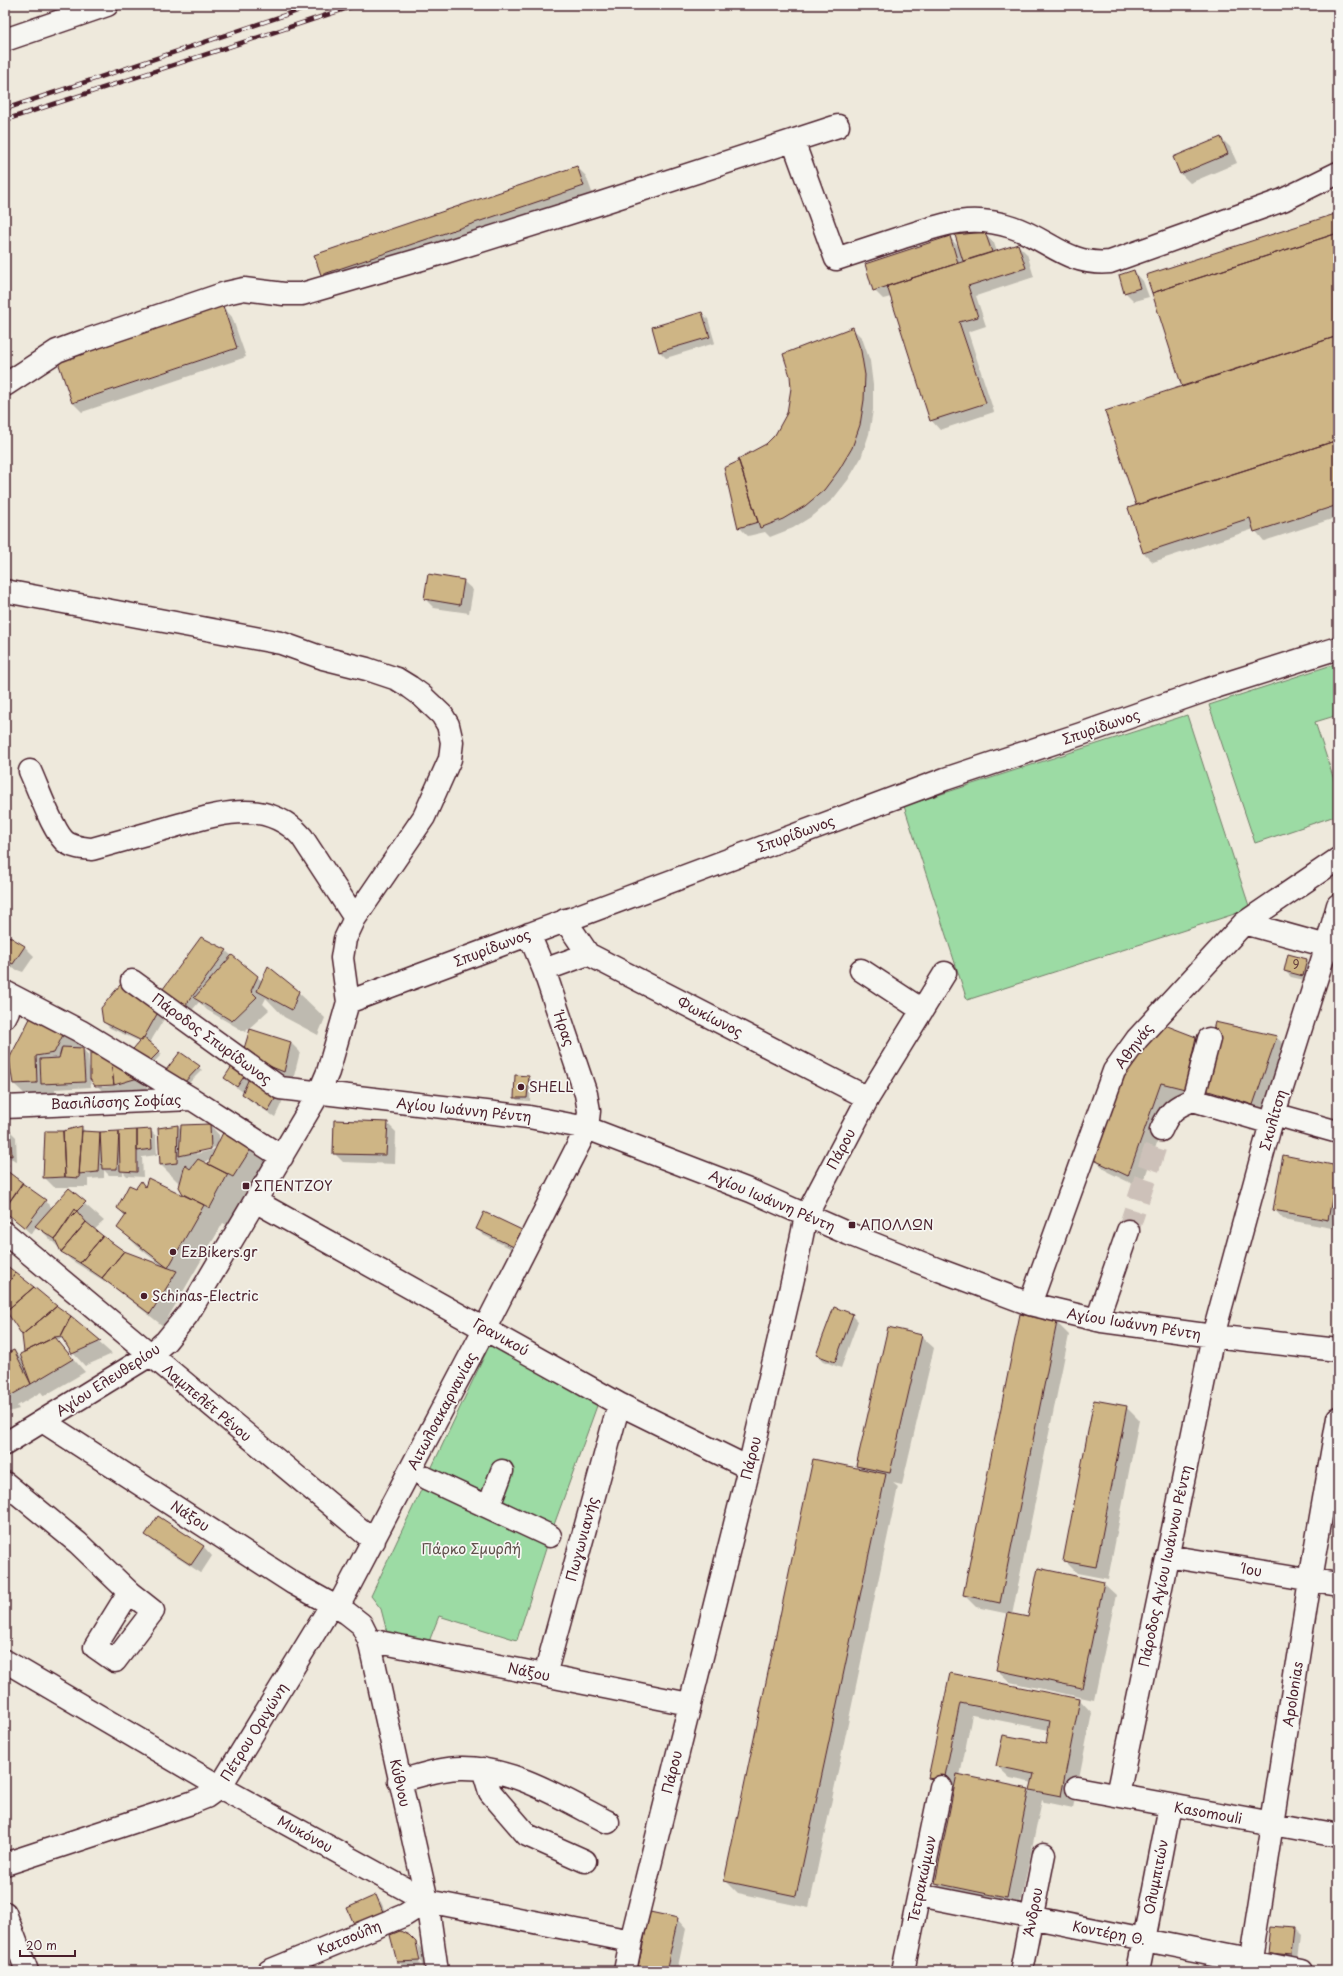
<svg xmlns="http://www.w3.org/2000/svg" width="1343" height="1976" viewBox="0 0 1343 1976" font-family="'Playpen Sans',sans-serif">
<style>
.green{fill:#9cdba4;stroke:#737d68}
.shadow{fill:#0003;fill-rule:evenodd}
.building{fill:#ceb585;stroke:#4a1f2b}
.lines{fill:none;stroke-linecap:round;stroke-linejoin:round}
.minor-tunnel{stroke:#cdc1b9;stroke-width:22;stroke-dasharray:22 11;stroke-linecap:butt}
.minor-casing{stroke:#4a1f2b;stroke-width:25}
.minor{stroke:#f6f6f2;stroke-width:22}
.rail-casing{stroke:#4a1f2b;stroke-width:4.5}
.rail{stroke:#f6f6f2;stroke-width:3;stroke-dasharray:9;stroke-linecap:butt}
.poi-dot{fill:#4a1f2b;stroke:#f6f6f2;stroke-width:1.5}
.labels{text-anchor:middle;stroke-width:3.5;stroke-linejoin:round;paint-order:stroke}
.number-label{font-size:12px;fill:#6b4442}
.street-label{font-size:14px;fill:#4a1f2b;stroke:#f6f6f2}
.poi-label{font-size:14px;fill:#4a1f2b;stroke:#f6f6f2;text-anchor:start}
.park-label{font-size:14px;fill:#5e4e49;stroke:#f6f6f2}
</style>
<rect width="100%" height="100%" fill="#eee9dc"/>
<filter id="ink" filterUnits="userSpaceOnUse"><feTurbulence type="fractalNoise" baseFrequency=".025" numOctaves="2"/><feDisplacementMap in="SourceGraphic" scale="8" xChannelSelector="R" yChannelSelector="G"/><feConvolveMatrix kernelMatrix="1 2 1 2 8 2 1 2 1" color-interpolation-filters="sRGB"/></filter>
<g filter="url(#ink)">
<path class="green" d="M1338 663V715L1315 722 1338 792V815L1255 843 1209 705Z
M1187 715 1250 909 967 1000 904 806Z
M491 1342 598 1403 550 1536 517 1640 439 1616 428 1644 388 1636 381 1609 371 1596Z"/>
<path class="shadow" d="M1221 138 1230 147 1237 163 1190 183 1181 174Z
M577 167 586 176 593 195 331 284 322 275Z
M1338 214V517L1264 541 1254 529 1153 562 1144 553 1137 506 1106 412 1184 387Z
M985 233 994 243 997 252 1018 245 1027 254 1034 277 976 296 986 326 968 332 994 412 940 430 931 420 891 297 883 299 874 290 949 237 961 249Z
M1134 271 1143 281 1149 297 1134 301 1125 292Z
M223 307 232 317 246 357 82 412 73 403 60 363Z
M702 313 708 319 715 343 666 358 660 352 653 328Z
M852 328 862 338 870 361 873 385V410L869 434 861 458 848 480 833 499 814 515 793 528 770 537 765 532 748 536 739 527 740 462 766 445 782 425 791 401Z
M463 581 473 590 469 613 434 608 425 599Z
M5 935 25 947 34 956 23 972 12 968 5 978Z
M202 939 226 951 262 981 298 992 325 1018 318 1035 284 1017 266 998 263 1004 269 1010 245 1032 207 1010 199 1002 188 1015 167 999Z
M1307 960 1313 966 1309 981 1291 977 1285 971Z
M38 1004 88 1038 83 1049 88 1055 89 1068 138 1079 156 1096 109 1098 90 1078 91 1087 55 1089V1101L33 1102 14 1084ZM119 1083V1085L102 1087V1085Z
M161 1008 167 1014 149 1044 162 1054 148 1068 141 1042 110 1028 104 1022Z
M1276 1037 1286 1046 1262 1114 1174 1095 1141 1188 1108 1172 1095 1160 1195 1038 1209 1052ZM1209 1090 1258 1106 1257 1108 1209 1092Z
M291 1043 300 1052 293 1080 253 1064Z
M180 1053 202 1070 180 1092Z
M234 1065 283 1100 275 1117 249 1100 244 1093 225 1078Z
M528 1077 531 1079 530 1101 517 1100 515 1097Z
M387 1123 396 1132 395 1164 343 1162 334 1153Z
M229 1124 274 1160 251 1194 246 1192 229 1226 223 1223 163 1326 112 1286 71 1260 37 1226 31 1234 5 1210V1160L10 1165 6 1171 53 1208 69 1190 104 1221 94 1230 123 1252 162 1266 137 1246 119 1228 126 1217 118 1208 141 1182 146 1187 191 1200 180 1187 181 1183H179L161 1165 159 1128 178 1126 182 1130 210 1125 219 1135V1143ZM216 1147V1149L196 1154V1151ZM210 1160 208 1165 202 1162Z
M81 1127 86 1132 100 1133 150 1130 156 1136 157 1155 142 1157 143 1177 127 1176 123 1172V1175H109L104 1170V1178L88 1179V1187H54L44 1177 63 1132Z
M10 1131 16 1137 17 1161 5 1156V1132Z
M1337 1167V1229L1283 1219 1274 1209Z
M485 1213 522 1254 483 1235 477 1229Z
M5 1266 70 1317 112 1354 85 1366 73 1353 64 1339H56L85 1372 44 1396 41 1392 17 1406 19 1409 5 1413V1355L14 1351 24 1361 25 1352 23 1335 5 1309Z
M852 1315 858 1321 841 1368 823 1361 817 1355Z
M1056 1322 1069 1335 1012 1615 1028 1618 1103 1583 1116 1595 1094 1700 1010 1682 997 1670 1009 1614 976 1607 964 1595Z
M921 1336 934 1348 902 1485 893 1483 898 1487 809 1908 738 1893 725 1880 862 1470 857 1465Z
M1126 1407 1139 1420 1108 1579 1077 1573 1064 1560Z
M147 1535 203 1546 212 1556 201 1573 156 1544Z
M950 1674 1080 1700 1092 1713 1073 1808 1044 1802 1042 1800 1019 1910 949 1895 936 1883 955 1792 942 1790 929 1777ZM972 1715 1049 1730 1046 1744 997 1766 1010 1778 1033 1783 1031 1792 1029 1790 960 1776Z
M375 1896 381 1902 388 1918 360 1930 354 1924Z
M5 1916 21 1950 5 1956Z
M677 1919 686 1929 677 1971H638Z
M1293 1929 1299 1935 1296 1961 1275 1958 1269 1952Z
M415 1942 420 1966H422L418 1945 422 1949 425 1967H404L398 1961Z"/>
<path class="building" d="M1221 137 1228 154 1180 174 1173 157Z
M577 166 584 186 321 275 314 255Z
M1338 213V233L1152 293 1146 275Z
M985 232 992 252 963 261 955 235Z
M1338 233V336L1182 387 1152 293Z
M950 236 958 263 873 291 865 264Z
M1018 244 1026 268 968 286 978 317 959 322 986 403 930 421 887 286Z
M1134 270 1140 288 1124 293 1119 275Z
M223 306 237 348 72 403 58 362Z
M702 312 710 337 659 352 652 327Z
M853 327 861 351 865 375 864 400 860 425 852 448 839 470 824 490 805 506 783 519 760 528 738 459 766 444 775 435 787 413 791 388 790 376 783 354Z
M1338 336V440L1136 505 1105 411Z
M1338 440V505L1254 532 1250 518 1143 553 1128 508Z
M739 461 758 522 738 528 724 468Z
M428 574 464 580 460 605 424 599Z
M5 934 25 946 13 964 5 960Z
M201 937 227 950 182 1010 160 993Z
M1288 954 1307 959 1303 976 1284 971Z
M232 955 258 976 251 991 257 997 232 1021 194 998Z
M268 966 299 991 292 1010 257 991Z
M125 979 161 1007 142 1041 103 1022 101 1008Z
M38 1003 71 1019 54 1053 36 1056 37 1083 13 1084 9 1059Z
M1157 1022 1196 1037 1185 1089 1161 1083 1128 1176 1094 1160 1123 1066Z
M1215 1022 1277 1036 1253 1105 1199 1088Z
M250 1029 291 1042 284 1072 242 1055Z
M143 1037 160 1051 145 1066 129 1054Z
M62 1047 83 1048 85 1082 41 1084 40 1059 59 1058Z
M180 1052 200 1066 177 1090 159 1079Z
M90 1053 110 1054 114 1085 95 1086 90 1079Z
M110 1054 138 1078 114 1085Z
M234 1063 247 1072 237 1087 224 1078Z
M515 1075 529 1076 527 1098H514Z
M250 1076 278 1094 268 1111 242 1094Z
M334 1120 388 1122 386 1155 333 1154Z
M228 1122 256 1141 233 1177 208 1164Z
M210 1124 211 1149 179 1156 181 1125Z
M178 1125 177 1163 160 1165 158 1128Z
M82 1126 79 1178 65 1177 63 1131Z
M151 1129 152 1149 137 1151V1130Z
M10 1130 12 1156 5 1154V1131Z
M137 1130V1172L120 1171 119 1131Z
M45 1131H63L65 1177 43 1178Z
M82 1131 100 1132 98 1172 79 1174Z
M119 1131 117 1169H102L100 1132Z
M1283 1155 1338 1166 1328 1220 1273 1210Z
M198 1159 228 1174 210 1208 183 1194 179 1187 185 1165 190 1169Z
M7 1171 23 1183 5 1208V1174Z
M148 1178 204 1205 168 1268 117 1228 126 1215 117 1208 129 1185 136 1188 141 1181 145 1187Z
M22 1183 46 1200 25 1228 5 1212V1208Z
M69 1188 86 1202 70 1218 55 1239 35 1226Z
M75 1209 86 1222 61 1252 55 1239Z
M484 1212 524 1231 516 1248 476 1229Z
M86 1222 103 1236 80 1263 61 1252Z
M103 1236 124 1251 102 1278 80 1263Z
M124 1251 177 1271 150 1314 102 1278Z
M5 1264 16 1273 5 1287Z
M16 1273 34 1287 6 1311 5 1287Z
M34 1287 57 1306 22 1335 6 1311Z
M57 1306 71 1316 61 1336 55 1337 24 1352 22 1335Z
M834 1307 853 1314 835 1362 816 1355Z
M1020 1314 1057 1322 1000 1603 963 1595Z
M71 1316 101 1341 72 1354 61 1336Z
M888 1327 922 1335 890 1473 856 1466Z
M55 1337 73 1359 31 1384 20 1354Z
M14 1350 31 1384 8 1397 5 1392V1354Z
M1094 1400 1127 1406 1096 1567 1063 1561Z
M813 1459 886 1474 796 1896 724 1881Z
M158 1516 204 1546 191 1565 145 1535Z
M1038 1568 1104 1582 1082 1688 996 1670 1008 1613 1028 1617Z
M950 1673 1080 1699 1061 1796 1030 1790 1034 1774 996 1766 1003 1735 1046 1743 1050 1721 960 1703 944 1781 928 1778Z
M957 1774 1029 1789 1007 1898 935 1883Z
M376 1895 383 1912 354 1924 347 1908Z
M650 1912 678 1918 666 1971H637Z
M1271 1926 1293 1928 1290 1955 1268 1953Z
M400 1931 409 1935 416 1942 420 1961 397 1962 390 1935Z"/>
<g class="lines">
<path class="minor-tunnel" d="M1128 1231 1161 1130"/>
<defs>
<path id="minor" d="M5 40 107 5
M793 141 836 259C857 252 879 245 900 238 940 225 970 213 1012 227 1049 239 1067 266 1110 262L1283 200 1338 173
M5 385 57 351 84 341 226 293 244 289 284 294H302L439 254 595 205 838 126
M5 591 281 643 323 658 367 669 397 679 410 687 421 695 442 715 448 725 452 742 450 759 424 817 355 918 345 939 342 958 348 1002 328 1072 319 1093 188 1314 166 1341 150 1355 5 1444
M30 771C38 788 54 835 67 843 75 848 83 848 92 849 118 842 145 834 171 827 216 815 265 796 302 837L355 918
M565 920 588 954 868 1098
M1244 923 1338 949
M544 970 588 954
M861 970 922 1010
M132 981 280 1088 529 1117 587 1128 751 1191 849 1234 939 1270 1030 1304 1102 1321 1213 1336 1338 1350
M5 992 80 1031 192 1099 282 1157
M348 1002 945 779 1081 734 1215 687 1338 648
M5 1017 8 1011
M1209 1039 1193 1100 1271 1123
M5 1107 192 1099
M1274 1114 1338 1132
M1161 1130C1169 1112 1174 1107 1193 1100
M255 1201 619 1404 749 1468
M5 1233 374 1541
M1030 1304 1114 1071 1137 1039 1244 923 1338 859
M1097 1320 1128 1231
M44 1422 293 1583 347 1613 361 1624 369 1640 427 1901 437 1971
M426 1478 550 1536
M5 1483 78 1543 129 1592 153 1611 115 1661 95 1647 129 1592
M489 1506 502 1471
M1167 1556 1338 1584
M338 1607 485 1328 587 1128 589 1111 586 1094 544 970 529 934
M369 1640 689 1704
M5 1661 220 1787 427 1901 631 1941
M545 1675 619 1404
M483 1769 490 1792 527 1835 585 1861
M399 1781C419 1776 441 1768 461 1768 514 1767 563 1799 608 1822
M1077 1788 1338 1836
M1118 1795 1213 1336 1271 1123 1327 945 1338 905
M5 1864 191 1803 206 1797 220 1787 332 1604
M919 1895 1300 1971
M5 1913 27 1971
M269 1971 405 1915 427 1901
M625 1971 631 1941 749 1468 794 1274 806 1216 868 1098 945 973
M903 1971 941 1787
M1021 1971 1044 1854
M1138 1971 1170 1806
M1249 1971 1310 1580 1338 1418"/>
</defs>
<use href="#minor" class="minor-casing"/>
<use href="#minor" class="minor"/>
<defs>
<path id="rail" d="M5 109 315 5
M5 120 357 5"/>
</defs>
<use href="#rail" class="rail-casing"/>
<use href="#rail" class="rail"/>
</g>
</g>
<g class="poi-dot">
<circle cx="521" cy="1087" r="4"/>
<rect x="242" y="1182" width="8" height="8" rx="2"/>
<rect x="848" y="1221" width="8" height="8" rx="2"/>
<circle cx="173" cy="1252" r="4"/>
<circle cx="144" cy="1296" r="4"/>
</g>
<g class="labels">
<g class="number-label">
<text x="1296" y="969">9</text>
</g>
<g class="street-label">
<text transform="translate(1101 727) rotate(-19)" y="5">Σπυρίδωνος</text>
<text transform="translate(796 834) rotate(-20)" y="5">Σπυρίδωνος</text>
<text transform="translate(492 948) rotate(-21)" y="5">Σπυρίδωνος</text>
<text transform="translate(710 1017) rotate(27)" y="5">Φωκίωνος</text>
<text transform="translate(564 1029) rotate(71)" y="5">Ήρας</text>
<text transform="translate(212 1039) rotate(36)" y="5">Πάροδος Σπυρίδωνος</text>
<text transform="translate(1134 1046) rotate(-53)" y="5">Αθηνάς</text>
<text transform="translate(116 1102) rotate(-2)" y="5">Βασιλίσσης Σοφίας</text>
<text transform="translate(464 1110) rotate(6)" y="5">Αγίου Ιωάννη Ρέντη</text>
<text transform="translate(1273 1120) rotate(-74)" y="5">Σκυλίτση</text>
<text transform="translate(841 1149) rotate(-62)" y="5">Πάρου</text>
<text transform="translate(772 1201) rotate(23)" y="5">Αγίου Ιωάννη Ρέντη</text>
<text transform="translate(1134 1324) rotate(9)" y="5">Αγίου Ιωάννη Ρέντη</text>
<text transform="translate(501 1337) rotate(29)" y="5">Γρανικού</text>
<text transform="translate(108 1380) rotate(-33)" y="5">Αγίου Ελευθερίου</text>
<text transform="translate(207 1403) rotate(40)" y="5">Λαμπελέτ Ρένου</text>
<text transform="translate(442 1411) rotate(-62)" y="5">Αιτωλοακαρνανίας</text>
<text transform="translate(751 1458) rotate(-76)" y="5">Πάρου</text>
<text transform="translate(190 1516) rotate(33)" y="5">Νάξου</text>
<text transform="translate(582 1539) rotate(-75)" y="5">Πωγωνιανής</text>
<text transform="translate(1165 1566) rotate(-78)" y="5">Πάροδος Αγίου Ιωάννου Ρέντη</text>
<text transform="translate(1252 1570) rotate(9)" y="5">Ίου</text>
<text transform="translate(529 1672) rotate(11)" y="5">Νάξου</text>
<text transform="translate(1293 1694) rotate(-81)" y="5">Apolonias</text>
<text transform="translate(254 1732) rotate(-58)" y="5">Πέτρου Οριγώνη</text>
<text transform="translate(672 1772) rotate(-76)" y="5">Πάρου</text>
<text transform="translate(400 1783) rotate(77)" y="5">Κύθνου</text>
<text transform="translate(1208 1813) rotate(10)" y="5">Kasomouli</text>
<text transform="translate(305 1834) rotate(29)" y="5">Μυκόνου</text>
<text transform="translate(1156 1877) rotate(-79)" y="5">Ολυμπιτών</text>
<text transform="translate(922 1879) rotate(-78)" y="5">Τετρακώμων</text>
<text transform="translate(1033 1912) rotate(-79)" y="5">Άνδρου</text>
<text transform="translate(1109 1933) rotate(11)" y="5">Κοντέρη Θ.</text>
<text transform="translate(349 1938) rotate(-23)" y="5">Κατσούλη</text>
</g>
<g class="poi-label">
<text x="529" y="1092">SHELL</text>
<text x="254" y="1191">ΣΠΕΝΤΖΟΥ</text>
<text x="860" y="1230">ΑΠΟΛΛΩΝ</text>
<text x="181" y="1257">EzBikers.gr</text>
<text x="152" y="1301">Schinas-Electric</text>
</g>
<g class="park-label">
<text x="471" y="1554">Πάρκο Σµυρλή</text>
</g>
</g>
<rect width="1343" height="1976" fill="none" stroke="#f6f6f2" stroke-width="20"/>
<rect x="10" y="10" width="1323" height="1956" fill="none" stroke="#4a1f2b" stroke-width="1.5" filter="url(#ink)"/>
<path d="M20 1950v6h55v-6" fill="none" stroke="#4a1f2b" stroke-width="2"/>
<text x="26" y="1950" font-size="12" fill="#4a1f2b" stroke="#f6f6f2" stroke-width="3" paint-order="stroke">20 m</text>
</svg>
